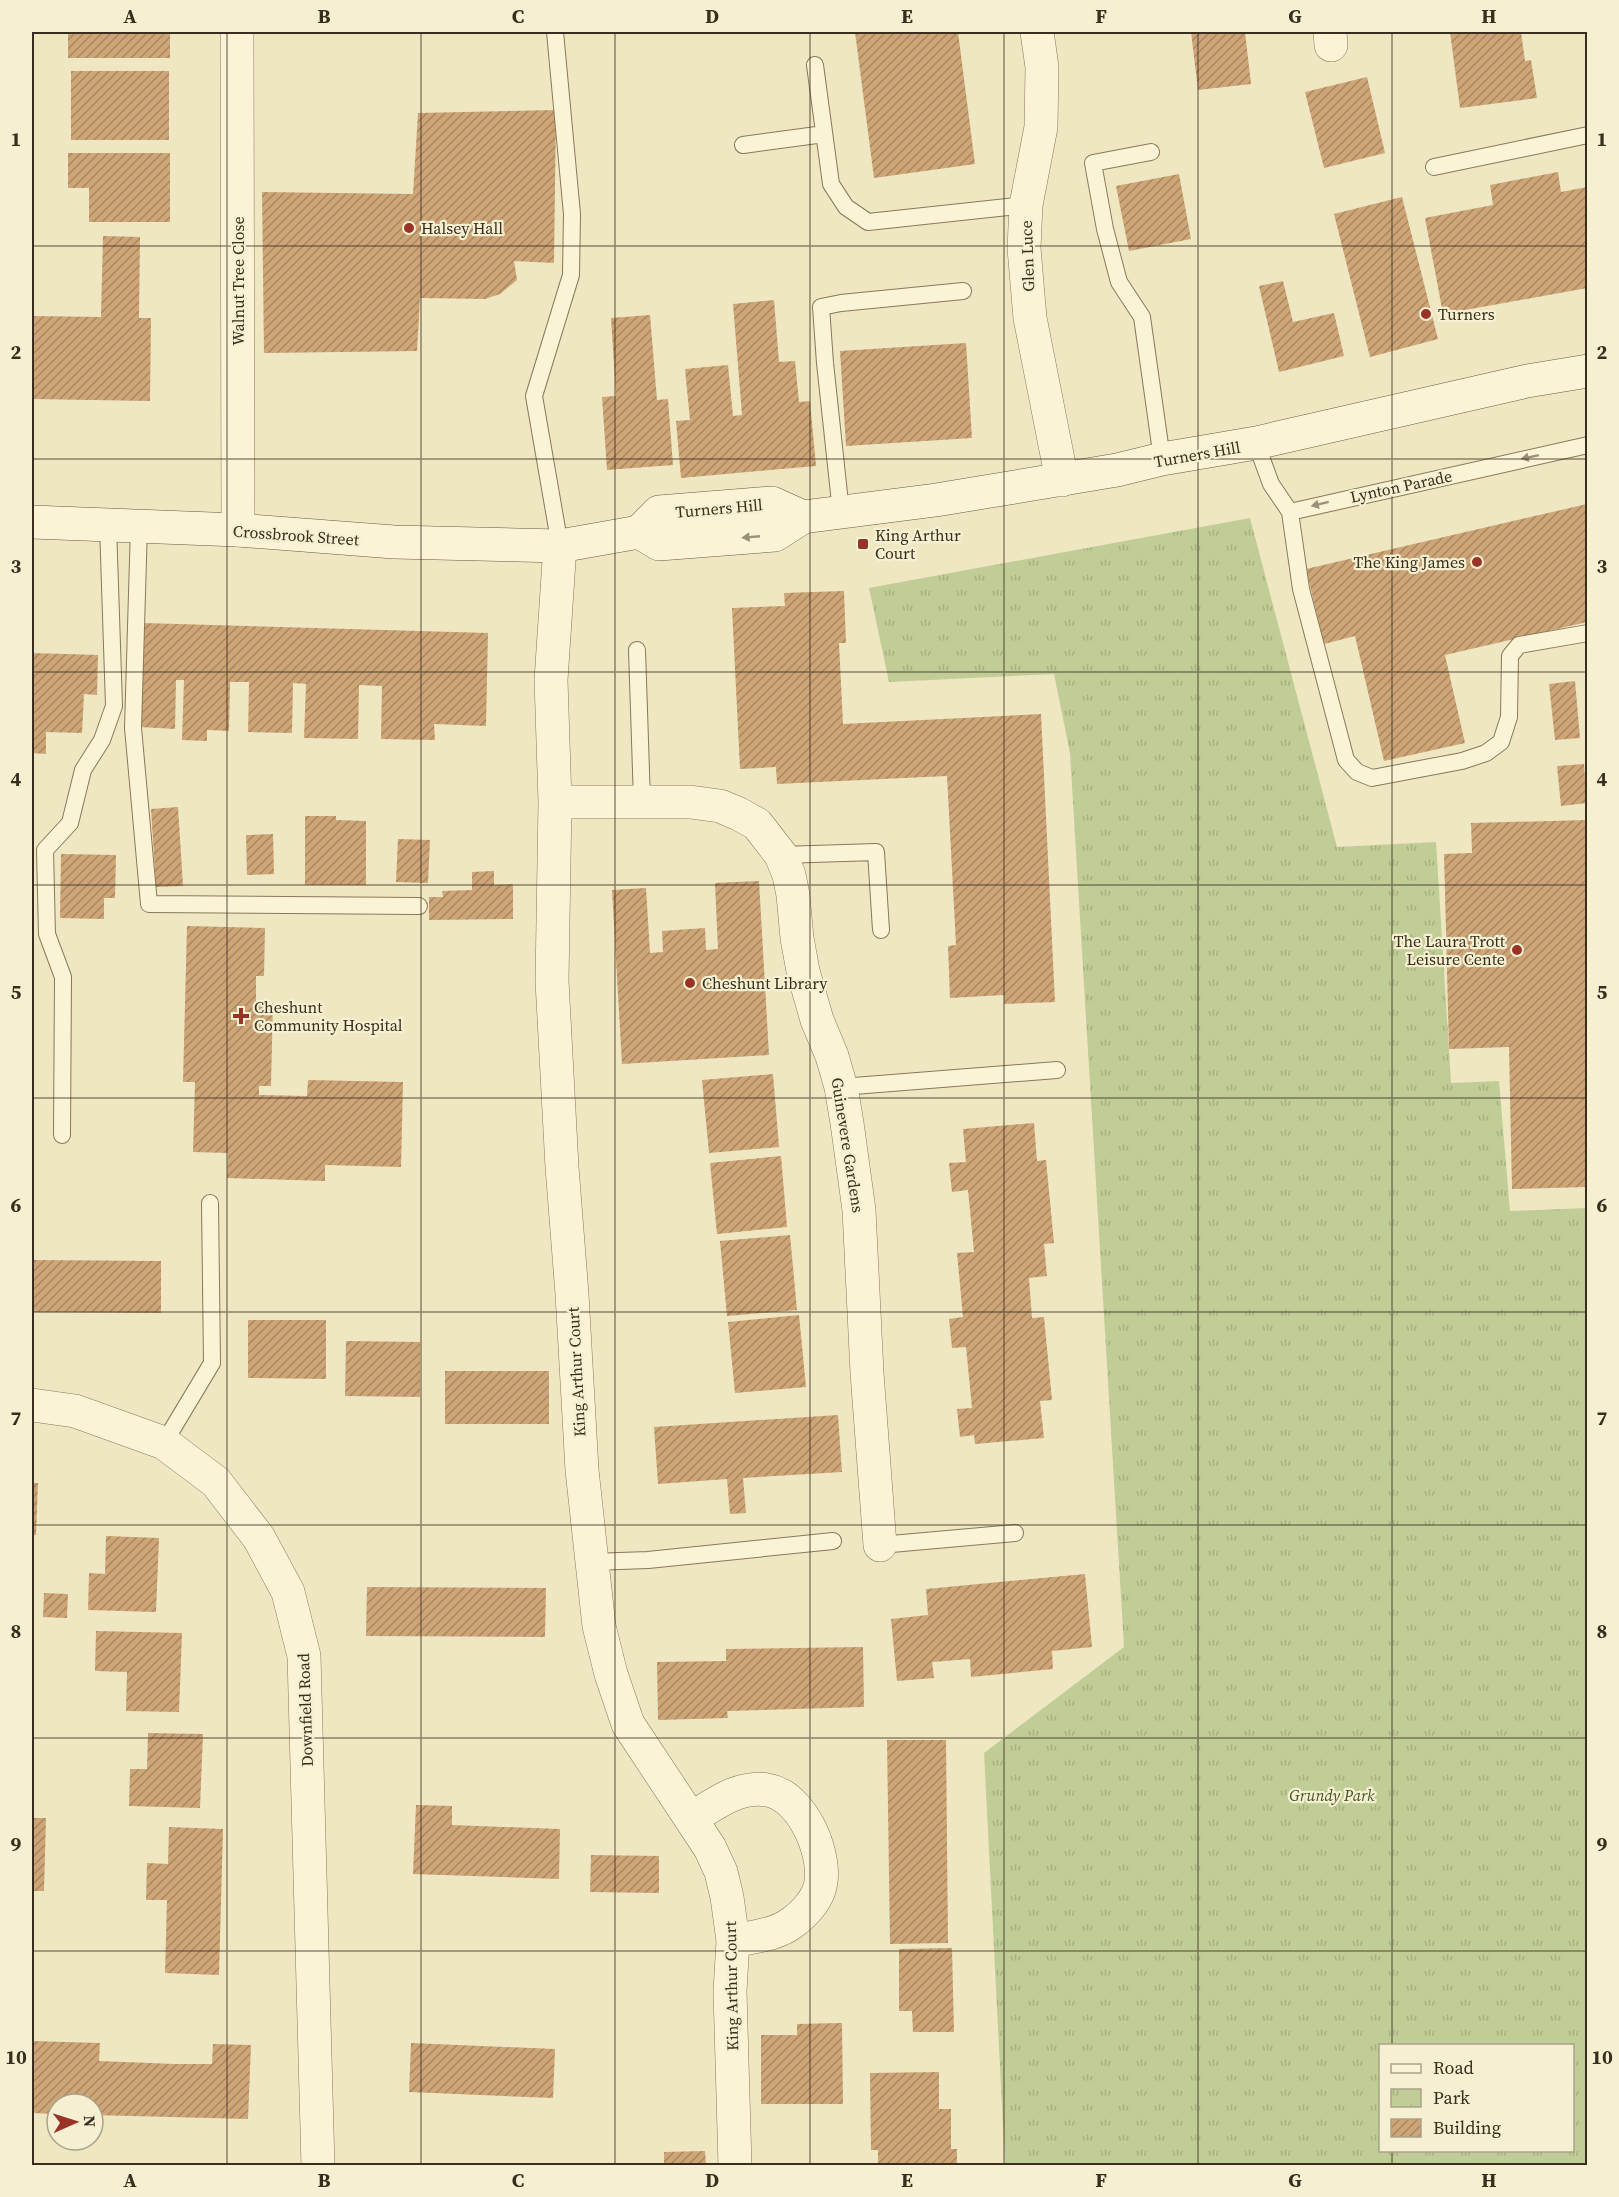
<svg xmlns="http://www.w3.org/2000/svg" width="1619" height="2197" viewBox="0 0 1619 2197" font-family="'Source Serif 4',serif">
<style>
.park{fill:url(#park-tufts);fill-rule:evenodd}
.building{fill:url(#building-hatch)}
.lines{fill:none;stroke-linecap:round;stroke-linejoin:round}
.service-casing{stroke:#8a7859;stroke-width:18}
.minor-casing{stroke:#8a7859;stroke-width:34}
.secondary-casing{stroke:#6b593c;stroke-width:34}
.service{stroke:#faf3d6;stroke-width:16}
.minor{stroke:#faf3d6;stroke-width:33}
.secondary{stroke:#faf3d6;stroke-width:33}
.oneway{fill:#9a907a}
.grid{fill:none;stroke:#392e1d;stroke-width:1.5;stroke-opacity:0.55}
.poi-dot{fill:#9a3327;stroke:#f6f0d2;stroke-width:2}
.labels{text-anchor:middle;stroke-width:4.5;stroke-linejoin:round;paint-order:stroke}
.poi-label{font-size:16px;fill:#392e1d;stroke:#f6f0d2;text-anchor:start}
.street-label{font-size:16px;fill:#392e1d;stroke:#f6f0d2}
.park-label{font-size:16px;font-style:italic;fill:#445623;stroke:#f6f0d2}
.neatline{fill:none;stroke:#392e1d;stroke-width:2}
.grid-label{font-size:20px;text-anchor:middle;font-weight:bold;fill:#392e1d}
</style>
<defs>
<pattern id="park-tufts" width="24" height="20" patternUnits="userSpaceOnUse" patternTransform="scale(1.5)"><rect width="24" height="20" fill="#c1cd96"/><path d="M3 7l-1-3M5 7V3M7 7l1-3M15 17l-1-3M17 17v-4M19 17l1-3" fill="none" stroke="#a7b081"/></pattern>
<pattern id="building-hatch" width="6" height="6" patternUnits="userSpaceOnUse" patternTransform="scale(1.5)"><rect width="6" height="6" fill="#cea577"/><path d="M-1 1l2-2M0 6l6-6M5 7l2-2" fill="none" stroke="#a88761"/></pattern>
</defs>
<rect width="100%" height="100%" fill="#efe7c2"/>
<path class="park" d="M1250 518 1337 847 1436 842 1451 1083 1499 1081 1510 1211 1587 1208V2165H1005L984 1753 1124 1647 1070 753 1054 674 889 682 869 588ZM1380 2046H1572V2150H1380Z"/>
<path class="building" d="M68 32H170V58H68Z
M855 32H958L975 164 874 178Z
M1191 32H1245L1251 84 1198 90Z
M1450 32H1521L1525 61 1531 60 1537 98 1460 108Z
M71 71H169V140H71Z
M1367 77 1385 153 1324 168 1305 92Z
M556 110 554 263 514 261 517 280 500 294 485 299 420 298 417 351 264 353 262 192 413 194 418 113Z
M68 153H170V222H89V188H68Z
M1558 172 1561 192 1587 187V288L1443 314 1425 218 1493 205 1490 185Z
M1179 174 1191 239 1129 251 1116 186Z
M1402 197 1438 339 1370 357 1334 214Z
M103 236 140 237 139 318H151L150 401 32 399V316L101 317Z
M1283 281 1293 322 1334 313 1344 356 1279 372 1259 286Z
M774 300 779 362 795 361 799 402 810 401 816 466 681 478 676 421 690 420 685 369 728 365 733 416 742 415 733 304Z
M650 315 657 400 668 399 673 465 607 470 602 397 616 396 611 318Z
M966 343 972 438 846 446 840 351Z
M1587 504V622L1445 655 1465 743 1384 761 1355 636 1324 644 1306 569Z
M844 591 846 643H839L843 724 1041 714 1055 1002 1004 1004V995L950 998 948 946 956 945 947 776 777 784 776 767 740 769 732 608 785 606 784 593Z
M143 623 488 633 486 726 434 724 435 740 381 739 382 686 359 685 358 739 304 738 306 684 293 683 292 733 248 732 249 682H230L229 731 207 730V741L182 740 184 680H176L175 729 140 727Z
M32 653 98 655 97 695 84 694 82 733 46 732V754L32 753Z
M1575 681 1580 738 1555 740 1549 684Z
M1584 764 1587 803 1561 806 1557 766Z
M178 807 183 886 156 887 151 809Z
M305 816H336V820L366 821V885H305Z
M1587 820V1187L1512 1189 1509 1047 1449 1049 1444 854 1472 853 1471 823Z
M273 834 274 874 247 875 246 835Z
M398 839 430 840 428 883 396 882Z
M61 854 116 855 115 898H104V919L60 918Z
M494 871V885L513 884V919L429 920V897H443L442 891 472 890V872Z
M759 881 769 1055 622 1064 612 890 646 888 650 953 663 952 662 931 705 928 706 950 718 949 715 883Z
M187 926 265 928 264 976H256V1003H273L271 1086H259V1095L307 1096 308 1080 403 1082 401 1167 325 1165V1181L227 1178 228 1153 193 1152 195 1082H183Z
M773 1074 779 1147 709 1153 702 1080Z
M1034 1123 1037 1161 1046 1160 1054 1243 1044 1244 1047 1276 1029 1278 1032 1318 1044 1317 1052 1400 1040 1401 1044 1438 975 1444 974 1435 960 1437 957 1409 972 1408 966 1347 952 1348 949 1319 963 1317 957 1253 974 1252 968 1190 952 1192 949 1163 966 1162 963 1129Z
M781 1156 787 1227 717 1234 710 1163Z
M790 1235 797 1310 727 1316 720 1241Z
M32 1260 161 1261V1313L32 1312Z
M799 1315 806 1387 735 1393 728 1322Z
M248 1320H326V1379L248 1378Z
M346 1341 420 1342V1397L345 1396Z
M445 1371H549V1424H445Z
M838 1415 842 1472 743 1478 746 1513 730 1514 727 1479 658 1484 654 1427Z
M32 1483H38L36 1535H32Z
M106 1536 159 1538 156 1612 88 1610 89 1573 105 1574Z
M1085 1574 1092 1647 1052 1651 1053 1669 971 1677 970 1659 932 1662 934 1678 897 1681 891 1619 928 1615 926 1589Z
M367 1587 546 1588 545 1637 366 1636Z
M44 1593 68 1594 67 1618 43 1617Z
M96 1631 182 1633 179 1712 126 1711 127 1672 95 1671Z
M863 1647 864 1707 727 1711 728 1718 658 1720 657 1662 726 1661V1649Z
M148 1733 203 1734 200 1808 129 1806 130 1769H147Z
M887 1740H946L948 1943 890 1944Z
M416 1805 452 1806V1825L560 1829 559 1879 413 1874Z
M32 1818H46L44 1891H32Z
M169 1827 223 1829 219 1975 165 1973 167 1900H146L147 1863 168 1864Z
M591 1855 659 1856V1893L590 1892Z
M952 1948 954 2032H913L912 2011H899V1949Z
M842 2023 843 2104H761V2035H797V2024Z
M32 2041 100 2043 99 2061 175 2064H212L213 2044 251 2045 248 2119 93 2115V2104H57V2114L32 2113Z
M411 2043 555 2049 553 2098 409 2092Z
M939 2072V2109H951V2149H957V2166H878V2150H871L870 2073Z
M705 2151 706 2166H664V2152Z"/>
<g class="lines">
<defs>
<path id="service" d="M555 32 572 214 571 275 534 396 560 546
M815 65 831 184 846 207 868 222 1026 205
M743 145 824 134
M1151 152 1093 163 1105 229 1119 282 1142 317 1162 459
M1434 167 1588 135
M1256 443 1271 484 1290 512 1588 445
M841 512 825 363 821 307 841 303 963 291
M1290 512 1301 589 1346 760 1357 772 1372 778 1462 761 1486 753 1501 742 1509 717 1510 656 1519 645 1588 633
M139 526 133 728 149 904 419 906
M637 650 642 801
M781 855 876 852 881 930
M841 1087 1057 1070
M62 1135 63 977 47 934 45 850 70 823 83 770 102 740 114 706 108 525
M164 1443 212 1363 210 1203
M880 1545 1015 1533
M592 1562 648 1560 833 1541"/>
<path id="minor" d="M237 32 238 530
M1037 32 1042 67 1041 127 1026 205 1024 248 1030 318 1062 480
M1330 32 1331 45
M560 546 551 680 555 802 552 981 562 1167 572 1294 582 1470 592 1562 599 1626 611 1674 628 1724 710 1848 721 1872 727 1897 733 1941 730 1991 735 2166
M555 802H690L720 806 739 814 757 824 781 855 789 875 793 895 797 938 803 971 817 1020 832 1056 841 1087 847 1123 859 1210 867 1373 880 1545
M32 1405 75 1411 164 1443 216 1482 259 1538 288 1592 304 1656 318 2166
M692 1818C715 1804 739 1785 767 1790 803 1795 830 1859 819 1890 815 1902 803 1915 793 1922 777 1935 752 1937 733 1941"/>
<path id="secondary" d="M32 522 238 530 394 542 560 546 639 532 659 512 772 503 803 517
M639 532 659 544 775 535 803 517 936 500 1117 470 1162 459 1256 443 1527 381 1588 371"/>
</defs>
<use href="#service" class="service-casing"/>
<use href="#minor" class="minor-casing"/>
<use href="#secondary" class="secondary-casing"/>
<use href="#service" class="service"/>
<use href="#minor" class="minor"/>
<use href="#secondary" class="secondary"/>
</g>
<defs><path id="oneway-solid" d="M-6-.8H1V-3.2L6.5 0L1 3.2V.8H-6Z" transform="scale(1.5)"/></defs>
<g class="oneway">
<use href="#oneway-solid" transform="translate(1530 457) rotate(168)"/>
<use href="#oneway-solid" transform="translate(1320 504) rotate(166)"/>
<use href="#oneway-solid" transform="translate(751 537) rotate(175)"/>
</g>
<path class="grid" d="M227 32V2166M421 32V2166M615 32V2166M810 32V2166M1004 32V2166M1198 32V2166M1392 32V2046M32 246H1588M32 459H1588M32 672H1588M32 885H1588M32 1098H1588M32 1312H1588M32 1525H1588M32 1738H1588M32 1951H1588M1392 2150V2166"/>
<g class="poi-dot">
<circle cx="409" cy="228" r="6"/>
<circle cx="1426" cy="314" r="6"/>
<rect x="857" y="538" width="12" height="12" rx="3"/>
<circle cx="1477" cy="562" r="6"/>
<circle cx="1517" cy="950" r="6"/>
<circle cx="690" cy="983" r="6"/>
<path d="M238 1007h6v6h6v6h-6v6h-6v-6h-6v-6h6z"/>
</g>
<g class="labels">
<g class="poi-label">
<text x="421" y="234">Halsey Hall</text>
<text x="1438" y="320">Turners</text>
<text x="875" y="541">King Arthur<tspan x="875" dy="18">Court</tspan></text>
<text x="1465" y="568" text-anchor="end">The King James</text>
<text x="1505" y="947" text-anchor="end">The Laura Trott<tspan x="1505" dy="18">Leisure Cente</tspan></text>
<text x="702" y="989">Cheshunt Library</text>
<text x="254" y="1013">Cheshunt<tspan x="254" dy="18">Community Hospital</tspan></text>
</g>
<g class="street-label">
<text transform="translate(1027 256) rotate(-92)" y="6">Glen Luce</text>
<text transform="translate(238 281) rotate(-90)" y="6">Walnut Tree Close</text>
<text transform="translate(1197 454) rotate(-10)" y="6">Turners Hill</text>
<text transform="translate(1401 486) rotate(-12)" y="6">Lynton Parade</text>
<text transform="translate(719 508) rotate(-5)" y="6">Turners Hill</text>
<text transform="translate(296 535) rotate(4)" y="6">Crossbrook Street</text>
<text transform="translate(848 1145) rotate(81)" y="6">Guinevere Gardens</text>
<text transform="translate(576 1372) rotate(-93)" y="6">King Arthur Court</text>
<text transform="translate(305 1710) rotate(-92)" y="6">Downfield Road</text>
<text transform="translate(731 1986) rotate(-91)" y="6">King Arthur Court</text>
</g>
<g class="park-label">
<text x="1332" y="1801">Grundy Park</text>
</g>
</g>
<rect width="1619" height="2197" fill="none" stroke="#f6f0d2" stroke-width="66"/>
<rect x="1379" y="2044" width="195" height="108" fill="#f6f0d2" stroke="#aaa28a" stroke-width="1.5"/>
<rect x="1391" y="2064" width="30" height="9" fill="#faf3d6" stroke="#aaa28a" stroke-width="1.5"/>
<text x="1433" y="2074" font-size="18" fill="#392e1d">Road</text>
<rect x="1391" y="2089" width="30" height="18" fill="url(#park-tufts)" stroke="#aaa28a" stroke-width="1.5"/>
<text x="1433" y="2104" font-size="18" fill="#392e1d">Park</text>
<rect x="1391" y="2119" width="30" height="18" fill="url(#building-hatch)" stroke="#aaa28a" stroke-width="1.5"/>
<text x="1433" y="2134" font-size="18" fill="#392e1d">Building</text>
<g transform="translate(75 2122) rotate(87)"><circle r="28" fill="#f6f0d2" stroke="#aaa28a" stroke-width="1.5"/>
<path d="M0-4.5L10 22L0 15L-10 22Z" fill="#9a3327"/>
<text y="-9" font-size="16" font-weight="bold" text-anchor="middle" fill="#392e1d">N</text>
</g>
<rect x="33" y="33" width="1553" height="2131" class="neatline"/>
<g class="grid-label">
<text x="130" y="23">A</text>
<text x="324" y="23">B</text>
<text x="518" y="23">C</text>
<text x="712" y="23">D</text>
<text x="907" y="23">E</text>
<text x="1101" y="23">F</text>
<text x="1295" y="23">G</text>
<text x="1489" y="23">H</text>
<text x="16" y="146">1</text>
<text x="1602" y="146">1</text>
<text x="16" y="359">2</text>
<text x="1602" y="359">2</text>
<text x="16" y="573">3</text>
<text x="1602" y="573">3</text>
<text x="16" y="786">4</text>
<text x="1602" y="786">4</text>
<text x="16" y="999">5</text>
<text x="1602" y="999">5</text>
<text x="16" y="1212">6</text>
<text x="1602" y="1212">6</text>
<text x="16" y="1425">7</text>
<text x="1602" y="1425">7</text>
<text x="16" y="1638">8</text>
<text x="1602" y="1638">8</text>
<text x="16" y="1851">9</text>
<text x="1602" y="1851">9</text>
<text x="16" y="2064">10</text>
<text x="1602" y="2064">10</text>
<text x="130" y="2187">A</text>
<text x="324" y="2187">B</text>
<text x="518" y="2187">C</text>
<text x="712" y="2187">D</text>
<text x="907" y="2187">E</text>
<text x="1101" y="2187">F</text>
<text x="1295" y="2187">G</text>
<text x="1489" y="2187">H</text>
</g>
</svg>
